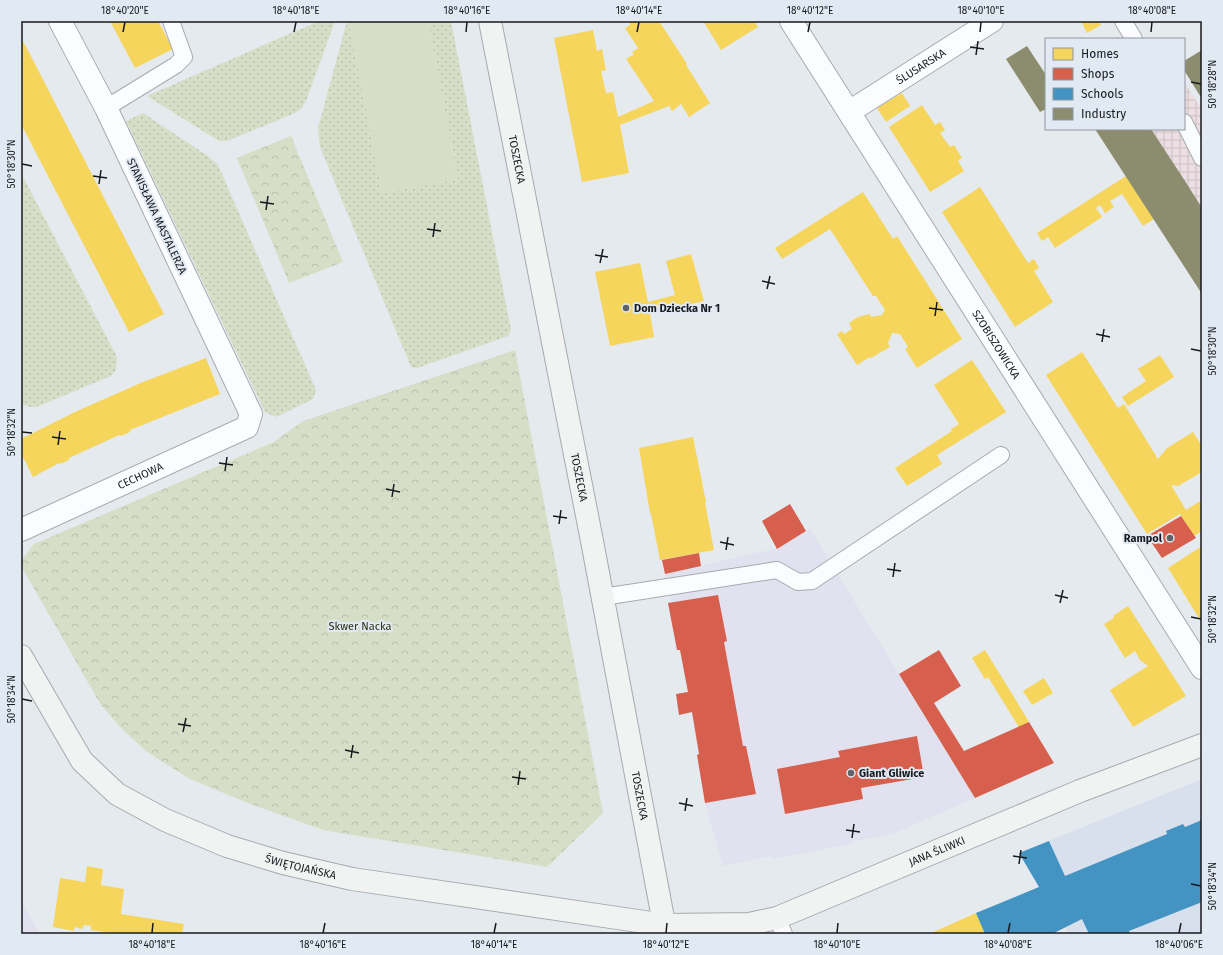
<svg xmlns="http://www.w3.org/2000/svg" width="1223" height="955" viewBox="0 0 1223 955" font-family="'Fira Sans',sans-serif">
<style>
.commercial{fill:#e2e1f0}
.industrial{fill:url(#industrial-grid)}
.built{fill:#d7e0ec}
.grass{fill:url(#grass-dots)}
.forest{fill:url(#forest-crowns)}
.pitch{fill:#d7dec7}
.homes{fill:#f6d55c}
.shops{fill:#d6604d}
.schools{fill:#4393c3}
.industry{fill:#8c8c6e}
.lines{fill:none;stroke-linecap:round;stroke-linejoin:round}
.lane-casing{stroke:#a6aaae;stroke-width:18}
.street-casing{stroke:#a6aaae;stroke-width:24}
.secondary-casing{stroke:#a6aaae;stroke-width:24}
.lane{stroke:#fbfcfd;stroke-width:16}
.street{stroke:#fbfcfd;stroke-width:22}
.secondary{stroke:#f0f3f2;stroke-width:22}
.ticks{fill:none;stroke:#171a1e;stroke-width:1.5}
.poi-dot{fill:#5f6367;stroke:#e1e9f3;stroke-width:1.5}
.labels{text-anchor:middle;stroke-width:4;stroke-linejoin:round;paint-order:stroke}
.street-label{font-size:11px;fill:#171a1e;stroke:#e1e9f3}
.poi-label{font-size:11px;font-weight:bold;fill:#171a1e;stroke:#e1e9f3;text-anchor:start}
.park-label{font-size:11px;fill:#2d3112;stroke:#e1e9f3}
.neatline{fill:none;stroke:#171a1e;stroke-width:1.5}
.ticks-label{font-size:10px;text-anchor:middle;fill:#171a1e}
</style>
<defs>
<pattern id="industrial-grid" width="8" height="8" patternUnits="userSpaceOnUse"><rect width="8" height="8" fill="#ecdfe3"/><path d="M0 4h8M4 0v8" fill="none" stroke="#cabfc2"/></pattern>
<pattern id="grass-dots" width="8" height="8" patternUnits="userSpaceOnUse"><rect width="8" height="8" fill="#d7dec7"/><path d="M2 2h.1M6 6h.1" fill="none" stroke="#b8beaa" stroke-width="1.8" stroke-linecap="round"/></pattern>
<pattern id="forest-crowns" width="20" height="18" patternUnits="userSpaceOnUse"><rect width="20" height="18" fill="#d7dec7"/><path d="M2 6a3 3 0 1 1 6 0M12 15a3 3 0 1 1 6 0" fill="none" stroke="#b8beaa"/></pattern>
</defs>
<rect width="100%" height="100%" fill="#e5eaef"/>
<path class="commercial" d="M810 529 975 798 895 833 851 842V844L772 859 771 856 723 866 705 803 697 755 699 754 692 712 679 715 676 694 688 692 680 650H677L668 603 672 602 665 574 778 548Z
M21 901 40 934H21Z"/>
<path class="industrial" d="M1184 82 1199 105 1202 103V294L1097 129H1184Z"/>
<path class="built" d="M1202 779V934H1069L1019 853Z"/>
<path class="grass" d="M319 21H335L306 101 302 108 295 113 227 141H219L147 96Z
M347 21H349L382 193 458 179 428 21H451L511 330 508 336 417 368 411 367 320 147 318 128Z
M143 113 208 156 218 165 316 390 313 399 276 417 265 412 126 121Z
M21 173 117 357 116 370 111 376 36 407H31L21 404Z"/>
<path class="forest" d="M291 136 343 262 289 283 237 158Z
M515 350 603 813 547 867 323 830 245 802 190 779 147 752 121 728 101 705 21 566V561L34 544 274 442 303 421Z"/>
<path class="pitch" d="M349 21H428L458 179 382 193Z"/>
<path class="homes" d="M110 21H158L173 49 135 68Z
M628 21H659L687 64 686 65 710 103 689 117 681 104 672 111 669 106 620 125 629 173 582 182 554 38 593 30 597 51 602 49 606 70 601 71 606 93 613 92 618 117 654 101 626 59 634 54 632 52 638 48 625 28 630 25Z
M703 21H754L758 27 721 50Z
M1081 21H1099L1101 25 1087 33Z
M21 37 164 314 129 332 21 124Z
M902 93 910 106 886 122 877 108Z
M922 105 935 125 940 122 945 130 940 133 950 147 954 145 962 158 958 161 964 171 930 192 889 127Z
M1126 176 1154 219 1143 226 1122 194 1110 201 1114 207 1105 213 1100 205 1096 208 1102 217 1055 248 1048 237 1042 241 1037 233Z
M980 187 1028 263 1034 259 1039 268 1034 271 1053 302 1015 327 942 212Z
M863 192 893 239 897 236 962 339 917 368 905 349 908 347 900 334 892 333 888 343 890 347 871 358 870 357 857 365 837 334 842 331 844 334 852 329 849 323 858 317 870 314 871 317 882 315 885 310 876 296H873L830 229 782 259 775 248Z
M691 254 704 301 650 314 654 337 610 346 595 272 640 263 648 302 675 295 666 261Z
M1082 352 1118 408 1124 404 1158 459 1167 448 1193 432 1202 446V472L1178 486 1171 485 1186 510 1202 500V531L1194 536 1180 514 1147 534 1046 375Z
M1160 355 1174 377 1128 406 1122 397 1146 381 1138 369Z
M206 358 220 394 130 430V432L121 436 120 435 117 436 69 458V460L60 464 59 463 33 477 21 453V439L77 411 143 382Z
M972 360 1006 412 937 455 942 464 907 486 895 468 952 431 951 429 959 424 934 385Z
M693 437 706 502 705 503 714 550 660 560 651 514 650 513 639 448Z
M1202 546V623L1168 568Z
M1128 606 1186 696 1133 727 1110 690 1148 666 1140 660 1135 651 1125 658 1104 624 1114 618 1113 616Z
M985 650 1006 684 1029 722 1019 727 988 677 985 679 972 658Z
M1044 678 1053 693 1032 705 1023 691Z
M87 866 103 869 101 885 124 889 121 914 184 924 182 934H116L91 930V926L84 925 82 929 74 927V931L53 927 60 878 85 882Z
M976 913 985 934H929Z"/>
<path class="shops" d="M790 504 806 531 777 549 762 521Z
M1181 516 1196 538 1162 558 1147 536Z
M699 553 701 566 665 574 662 560Z
M718 595 727 641 724 642 743 746H746L756 794 705 803 697 755 699 754 692 712 679 715 676 694 688 692 680 650H677L668 603Z
M939 650 961 686 934 703 964 751 1029 722 1054 763 975 798 899 674Z
M917 736 924 777 861 788 863 799 785 814 777 769 840 757 838 751Z"/>
<path class="schools" d="M1202 820V902L1129 931 1130 934H1089L1082 919 1052 934H985L976 913 1039 887 1019 853 1049 841 1065 876 1167 834 1166 831 1183 824 1185 827Z"/>
<path class="industry" d="M1027 46 1046 75V109L1040 112 1006 59Z
M1202 50V99L1184 70V61Z
M1095 129H1151L1185 181 1202 208V294Z"/>
<g class="lines">
<defs>
<path id="lane" d="M1123 21 1134 39
M106 108 176 65 184 57 171 21
M1184 122 1202 158
M603 597 777 570 798 582 812 581 1001 455
M777 918 784 934"/>
<g id="street">
<path id="s1" d="M791 21 1202 668"/>
<path id="s2" d="M849 112 992 21"/>
<path id="s3" d="M21 530 247 427 251 414 106 108 60 21"/>
</g>
<g id="secondary">
<path id="s4" d="M490 21 592 541 666 934"/>
<path id="s5" d="M21 656 82 761 117 794 165 820 227 846 283 863 352 879 665 925 749 924 777 918 1080 791 1202 745"/>
</g>
</defs>
<use href="#lane" class="lane-casing"/>
<use href="#street" class="street-casing"/>
<use href="#secondary" class="secondary-casing"/>
<use href="#lane" class="lane"/>
<use href="#street" class="street"/>
<use href="#secondary" class="secondary"/>
</g>
<path class="ticks" d="M123 32 125 22M294 32 296 22M466 32 467 22M637 32 639 22M808 32 810 22M980 32 981 22M1151 32 1152 22M970 47 984 49M976 55 978 41M1191 82 1201 84M22 164 32 166M93 176 107 178M99 184 101 170M260 202 274 204M266 210 268 196M427 229 441 231M433 237 435 223M595 255 608 257M600 263 603 249M762 281 775 284M767 289 770 276M929 308 943 310M935 316 937 302M1096 334 1110 337M1102 342 1104 329M1191 349 1201 351M22 432 32 433M52 437 66 439M58 445 60 431M219 463 233 465M225 471 227 457M386 489 400 492M392 497 394 484M553 516 567 518M559 524 561 510M720 542 734 545M726 550 728 537M887 569 901 571M893 577 895 563M1055 595 1068 598M1060 603 1063 590M1191 617 1201 619M22 699 32 701M178 724 191 726M183 732 186 718M345 750 359 753M351 758 353 745M512 777 526 779M518 785 520 771M679 803 693 806M685 811 687 798M846 830 860 832M852 838 854 824M1013 856 1027 858M1019 864 1021 850M1191 884 1201 886M152 933 153 923M323 933 325 923M494 933 496 923M666 933 667 923M837 933 838 923M1008 933 1010 923M1179 933 1181 923"/>
<g class="poi-dot">
<circle cx="626" cy="308" r="4"/>
<circle cx="1170" cy="538" r="4"/>
<circle cx="851" cy="773" r="4"/>
</g>
<g class="labels">
<g class="street-label">
<text dy="4" stroke="none"><textPath href="#s2" startOffset="85">ŚLUSARSKA</textPath></text>
<text dy="4" stroke="none"><textPath href="#s4" startOffset="141">TOSZECKA</textPath></text>
<text transform="translate(157 216) rotate(65)" y="4">STANISŁAWA MASTALERZA</text>
<text dy="4" stroke="none"><textPath href="#s1" startOffset="383">SZOBISZOWICKA</textPath></text>
<text dy="4" stroke="none"><textPath href="#s3" startOffset="131">CECHOWA</textPath></text>
<text dy="4" stroke="none"><textPath href="#s4" startOffset="465">TOSZECKA</textPath></text>
<text dy="4" stroke="none"><textPath href="#s4" startOffset="789">TOSZECKA</textPath></text>
<text dy="4" stroke="none"><textPath href="#s5" startOffset="1023">JANA ŚLIWKI</textPath></text>
<text dy="4" stroke="none"><textPath href="#s5" startOffset="368">ŚWIĘTOJAŃSKA</textPath></text>
</g>
<g class="poi-label">
<text x="634" y="312">Dom Dziecka Nr 1</text>
<text x="1162" y="542" text-anchor="end">Rampol</text>
<text x="859" y="777">Giant Gliwice</text>
</g>
<g class="park-label">
<text x="360" y="630">Skwer Nacka</text>
</g>
</g>
<rect width="1223" height="955" fill="none" stroke="#e1e9f3" stroke-width="44"/>
<rect x="1045" y="38" width="140" height="92" fill="#e1e9f3" stroke="#90969e"/>
<rect x="1053" y="48" width="20" height="12" fill="#f6d55c" stroke="#90969e"/>
<text x="1081" y="58" font-size="12" fill="#171a1e">Homes</text>
<rect x="1053" y="68" width="20" height="12" fill="#d6604d" stroke="#90969e"/>
<text x="1081" y="78" font-size="12" fill="#171a1e">Shops</text>
<rect x="1053" y="88" width="20" height="12" fill="#4393c3" stroke="#90969e"/>
<text x="1081" y="98" font-size="12" fill="#171a1e">Schools</text>
<rect x="1053" y="108" width="20" height="12" fill="#8c8c6e" stroke="#90969e"/>
<text x="1081" y="118" font-size="12" fill="#171a1e">Industry</text>
<rect x="22" y="22" width="1179" height="911" class="neatline"/>
<g class="ticks-label">
<text x="125" y="14">18°40'20"E</text>
<text x="296" y="14">18°40'18"E</text>
<text x="467" y="14">18°40'16"E</text>
<text x="639" y="14">18°40'14"E</text>
<text x="810" y="14">18°40'12"E</text>
<text x="981" y="14">18°40'10"E</text>
<text x="1152" y="14">18°40'08"E</text>
<text transform="translate(1212 84) rotate(-90)" y="4">50°18'28"N</text>
<text transform="translate(11 164) rotate(-90)" y="4">50°18'30"N</text>
<text transform="translate(1212 351) rotate(-90)" y="4">50°18'30"N</text>
<text transform="translate(11 432) rotate(-90)" y="4">50°18'32"N</text>
<text transform="translate(1212 619) rotate(-90)" y="4">50°18'32"N</text>
<text transform="translate(11 699) rotate(-90)" y="4">50°18'34"N</text>
<text transform="translate(1212 886) rotate(-90)" y="4">50°18'34"N</text>
<text x="152" y="948">18°40'18"E</text>
<text x="323" y="948">18°40'16"E</text>
<text x="494" y="948">18°40'14"E</text>
<text x="666" y="948">18°40'12"E</text>
<text x="837" y="948">18°40'10"E</text>
<text x="1008" y="948">18°40'08"E</text>
<text x="1179" y="948">18°40'06"E</text>
</g>
</svg>
